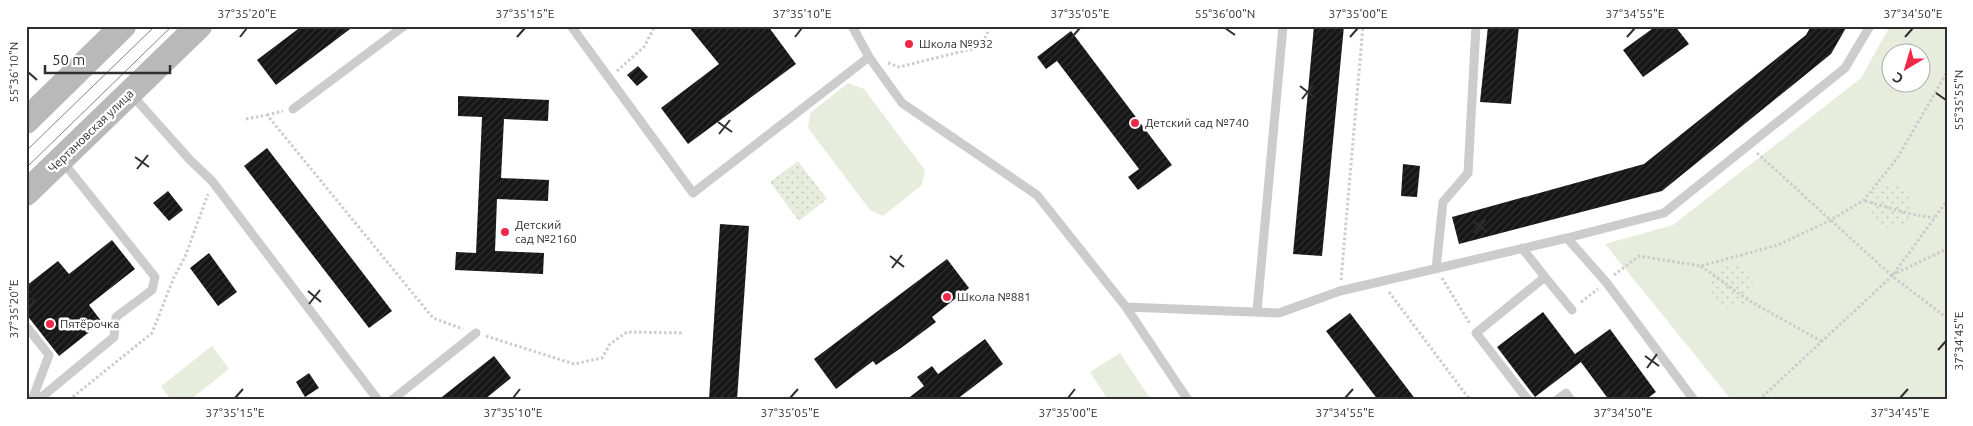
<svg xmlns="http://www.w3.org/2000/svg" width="1973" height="426" viewBox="0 0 1973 426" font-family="Ubuntu,sans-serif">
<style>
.grass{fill:#e7eddc;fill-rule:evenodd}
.park{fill:url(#park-dots)}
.building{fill:url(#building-hatch)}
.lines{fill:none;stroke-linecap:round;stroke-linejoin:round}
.path{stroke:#ccc;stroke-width:3;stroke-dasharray:2.5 2.5;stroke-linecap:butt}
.lane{stroke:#ccc;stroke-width:9}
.secondary{stroke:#b9b9b9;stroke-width:26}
.tram{stroke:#848484;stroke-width:1}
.ticks{fill:none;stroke:#2f2f2f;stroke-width:2}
.poi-dot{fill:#ef2848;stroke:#fff;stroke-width:2}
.labels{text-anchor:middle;stroke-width:5;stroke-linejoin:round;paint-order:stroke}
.poi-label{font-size:12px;fill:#2f2f2f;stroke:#fff;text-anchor:start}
.street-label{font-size:12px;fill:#2f2f2f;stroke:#fff}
.neatline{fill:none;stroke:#2f2f2f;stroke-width:2}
.ticks-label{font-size:12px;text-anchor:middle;fill:#2f2f2f}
</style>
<defs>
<pattern id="park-dots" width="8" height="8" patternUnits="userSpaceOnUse" patternTransform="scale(1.25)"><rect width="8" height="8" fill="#e7eddc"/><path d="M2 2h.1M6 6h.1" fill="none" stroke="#c6ccbd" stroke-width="1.8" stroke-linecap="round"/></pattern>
<pattern id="building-hatch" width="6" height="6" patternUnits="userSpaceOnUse" patternTransform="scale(1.25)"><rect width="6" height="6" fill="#161616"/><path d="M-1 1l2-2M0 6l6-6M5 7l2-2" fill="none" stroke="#303030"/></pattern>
</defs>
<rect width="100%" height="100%" fill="#fff"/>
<path class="grass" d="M1890 26H1947V400H1726L1729 397 1605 244 1673 225 1861 78ZM1890 52H1920V82H1890Z
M848 83 864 89 925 170 922 185 883 216 870 210 808 128 810 113Z
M212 346 229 369 190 400H171L161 386Z
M1120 353 1151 400H1108L1090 372Z"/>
<path class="park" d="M798 161 827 199 799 221 770 182Z
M1868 206a22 22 0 1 1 44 0a22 22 0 1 1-44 0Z
M1709 286a22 22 0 1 1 44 0a22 22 0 1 1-44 0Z"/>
<path class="building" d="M302 26H354L276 85 257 60Z
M688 26H768L796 64 688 144 661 108 719 64Z
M1314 26H1344L1322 256 1293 254Z
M1488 26H1519L1511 104 1480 102Z
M1656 26H1675L1689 44 1643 77 1623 50Z
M1811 26H1847L1831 54 1662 191 1459 244 1452 217 1644 164 1806 35Z
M1071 31 1172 165 1138 190 1128 177 1139 169 1057 61 1046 69 1037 57Z
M638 66 648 77 637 86 627 75Z
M458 96 549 100 548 121 504 119 501 178 549 180 548 201 497 199 495 251 544 253 543 274 455 270 456 252 476 253 482 117 458 116Z
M267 148 392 311 369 328 244 166Z
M1403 164 1420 166 1417 197 1401 196Z
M168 191 183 210 169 221 153 203Z
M720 224 749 226 737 400H709Z
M112 240 135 269 89 305 102 322 59 356 26 314V286L58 261 69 274Z
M209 253 237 292 218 306 190 268Z
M947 259 969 288 932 317 936 322 901 348 876 365 873 361 836 389 814 359Z
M1543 312 1581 362 1535 397 1497 347Z
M1350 313 1416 400H1378L1326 331Z
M1610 329 1656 392 1645 400H1609L1575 354Z
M985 339 1003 364 956 400H906L924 386 917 377 932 366 938 374Z
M494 356 511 378 484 400H438Z
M309 373 319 388 305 397 296 382Z"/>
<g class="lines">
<path class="path" d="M888 63 899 67 980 47 988 32
M617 71 644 47 655 26
M267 115 283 111
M246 119 267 115 433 318 463 329
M1757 153 1892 276 1947 318
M1865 201 1911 214 1934 218
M1701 266 1748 300 1821 341
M1614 275 1639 256 1701 266 1778 245 1829 221 1864 200 1898 157 1947 72
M1892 275 1947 249
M1442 278 1470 324
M1341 280 1363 26
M1389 292 1470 400
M1581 302 1598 289
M486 336 574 364 602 358 610 344 627 332 684 333
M69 400 152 333 174 277 185 257 208 194
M101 400 105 398 109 400
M1759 400 1892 276 1947 201"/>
<path class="lane" d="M571 26 693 193 869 57
M852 26 869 57 902 103 1037 195 1126 307 1188 400
M132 95 190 160 212 181 378 400
M293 109 404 26
M1567 238 1606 282 1694 400
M1522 248 1545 277
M1436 269 1443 202 1468 173 1476 26
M1126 307 1279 313 1340 291 1567 238 1664 213 1845 68 1870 26
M1257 311 1283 26
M26 326 49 355 32 400
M38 400 114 337 116 317 152 290 155 277 63 162
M392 400 476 333
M1528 400 1476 333 1545 277 1572 310
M1557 400 1566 393 1571 400"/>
<path class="secondary" d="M26 121 123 26
M26 193 199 26"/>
<path class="tram" d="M26 151 155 26
M26 168 172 26"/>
</g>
<path class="ticks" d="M1225 28 1235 35M240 37 247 28M517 37 525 28M795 37 802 28M1072 37 1080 28M1350 37 1358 28M1627 37 1635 28M1905 37 1913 28M28 72 37 80M1300 86 1314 97M1936 93 1946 100M1302 99 1313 85M718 122 732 132M719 134 730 120M135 157 149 167M137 169 148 155M1473 221 1487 232M1474 233 1485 220M890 256 904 267M892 268 902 255M308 291 321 302M309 304 320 290M28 309 35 299M1938 350 1946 341M1645 356 1659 366M1647 368 1657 354M235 398 243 389M513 398 520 389M790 398 798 389M1068 398 1075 389M1345 398 1353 389M1623 398 1630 389M1900 398 1908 389"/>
<g class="poi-dot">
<circle cx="909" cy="44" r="5"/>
<circle cx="1135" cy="123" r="5"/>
<circle cx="505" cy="232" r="5"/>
<circle cx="947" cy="297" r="5"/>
<circle cx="50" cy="324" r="5"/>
</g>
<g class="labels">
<g class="poi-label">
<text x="919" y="48">Школа №932</text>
<text x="1145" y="127">Детский сад №740</text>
<text x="515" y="229">Детский<tspan x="515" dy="14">сад №2160</tspan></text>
<text x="957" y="301">Школа №881</text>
<text x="60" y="328">Пятёрочка</text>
</g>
<g class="street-label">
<text transform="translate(91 131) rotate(-44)" y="4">Чертановская улица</text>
</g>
</g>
<rect width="1973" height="426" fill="none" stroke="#ffffff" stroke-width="55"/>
<g transform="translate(1906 68) rotate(218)"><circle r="24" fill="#ffffff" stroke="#acacac"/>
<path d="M0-4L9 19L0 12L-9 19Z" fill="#ef2848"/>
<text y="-8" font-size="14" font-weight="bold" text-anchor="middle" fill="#2f2f2f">С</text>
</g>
<path d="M45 65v8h125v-8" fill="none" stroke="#2f2f2f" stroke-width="2.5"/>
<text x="52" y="65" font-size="15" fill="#2f2f2f" stroke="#ffffff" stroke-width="4" paint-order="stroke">50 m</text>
<rect x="28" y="28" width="1918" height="370" class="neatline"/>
<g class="ticks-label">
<text x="247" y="18">37°35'20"E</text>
<text x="525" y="18">37°35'15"E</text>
<text x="802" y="18">37°35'10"E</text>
<text x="1080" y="18">37°35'05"E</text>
<text x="1225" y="18">55°36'00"N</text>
<text x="1358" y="18">37°35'00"E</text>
<text x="1635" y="18">37°34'55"E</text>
<text x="1913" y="18">37°34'50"E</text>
<text transform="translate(14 72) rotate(-90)" y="4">55°36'10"N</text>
<text transform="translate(1959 100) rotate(-90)" y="4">55°35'55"N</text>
<text transform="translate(14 309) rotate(-90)" y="4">37°35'20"E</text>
<text transform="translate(1959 341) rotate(-90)" y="4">37°34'45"E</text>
<text x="235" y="417">37°35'15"E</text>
<text x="513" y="417">37°35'10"E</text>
<text x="790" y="417">37°35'05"E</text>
<text x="1068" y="417">37°35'00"E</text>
<text x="1345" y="417">37°34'55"E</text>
<text x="1623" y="417">37°34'50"E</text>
<text x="1900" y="417">37°34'45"E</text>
</g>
</svg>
